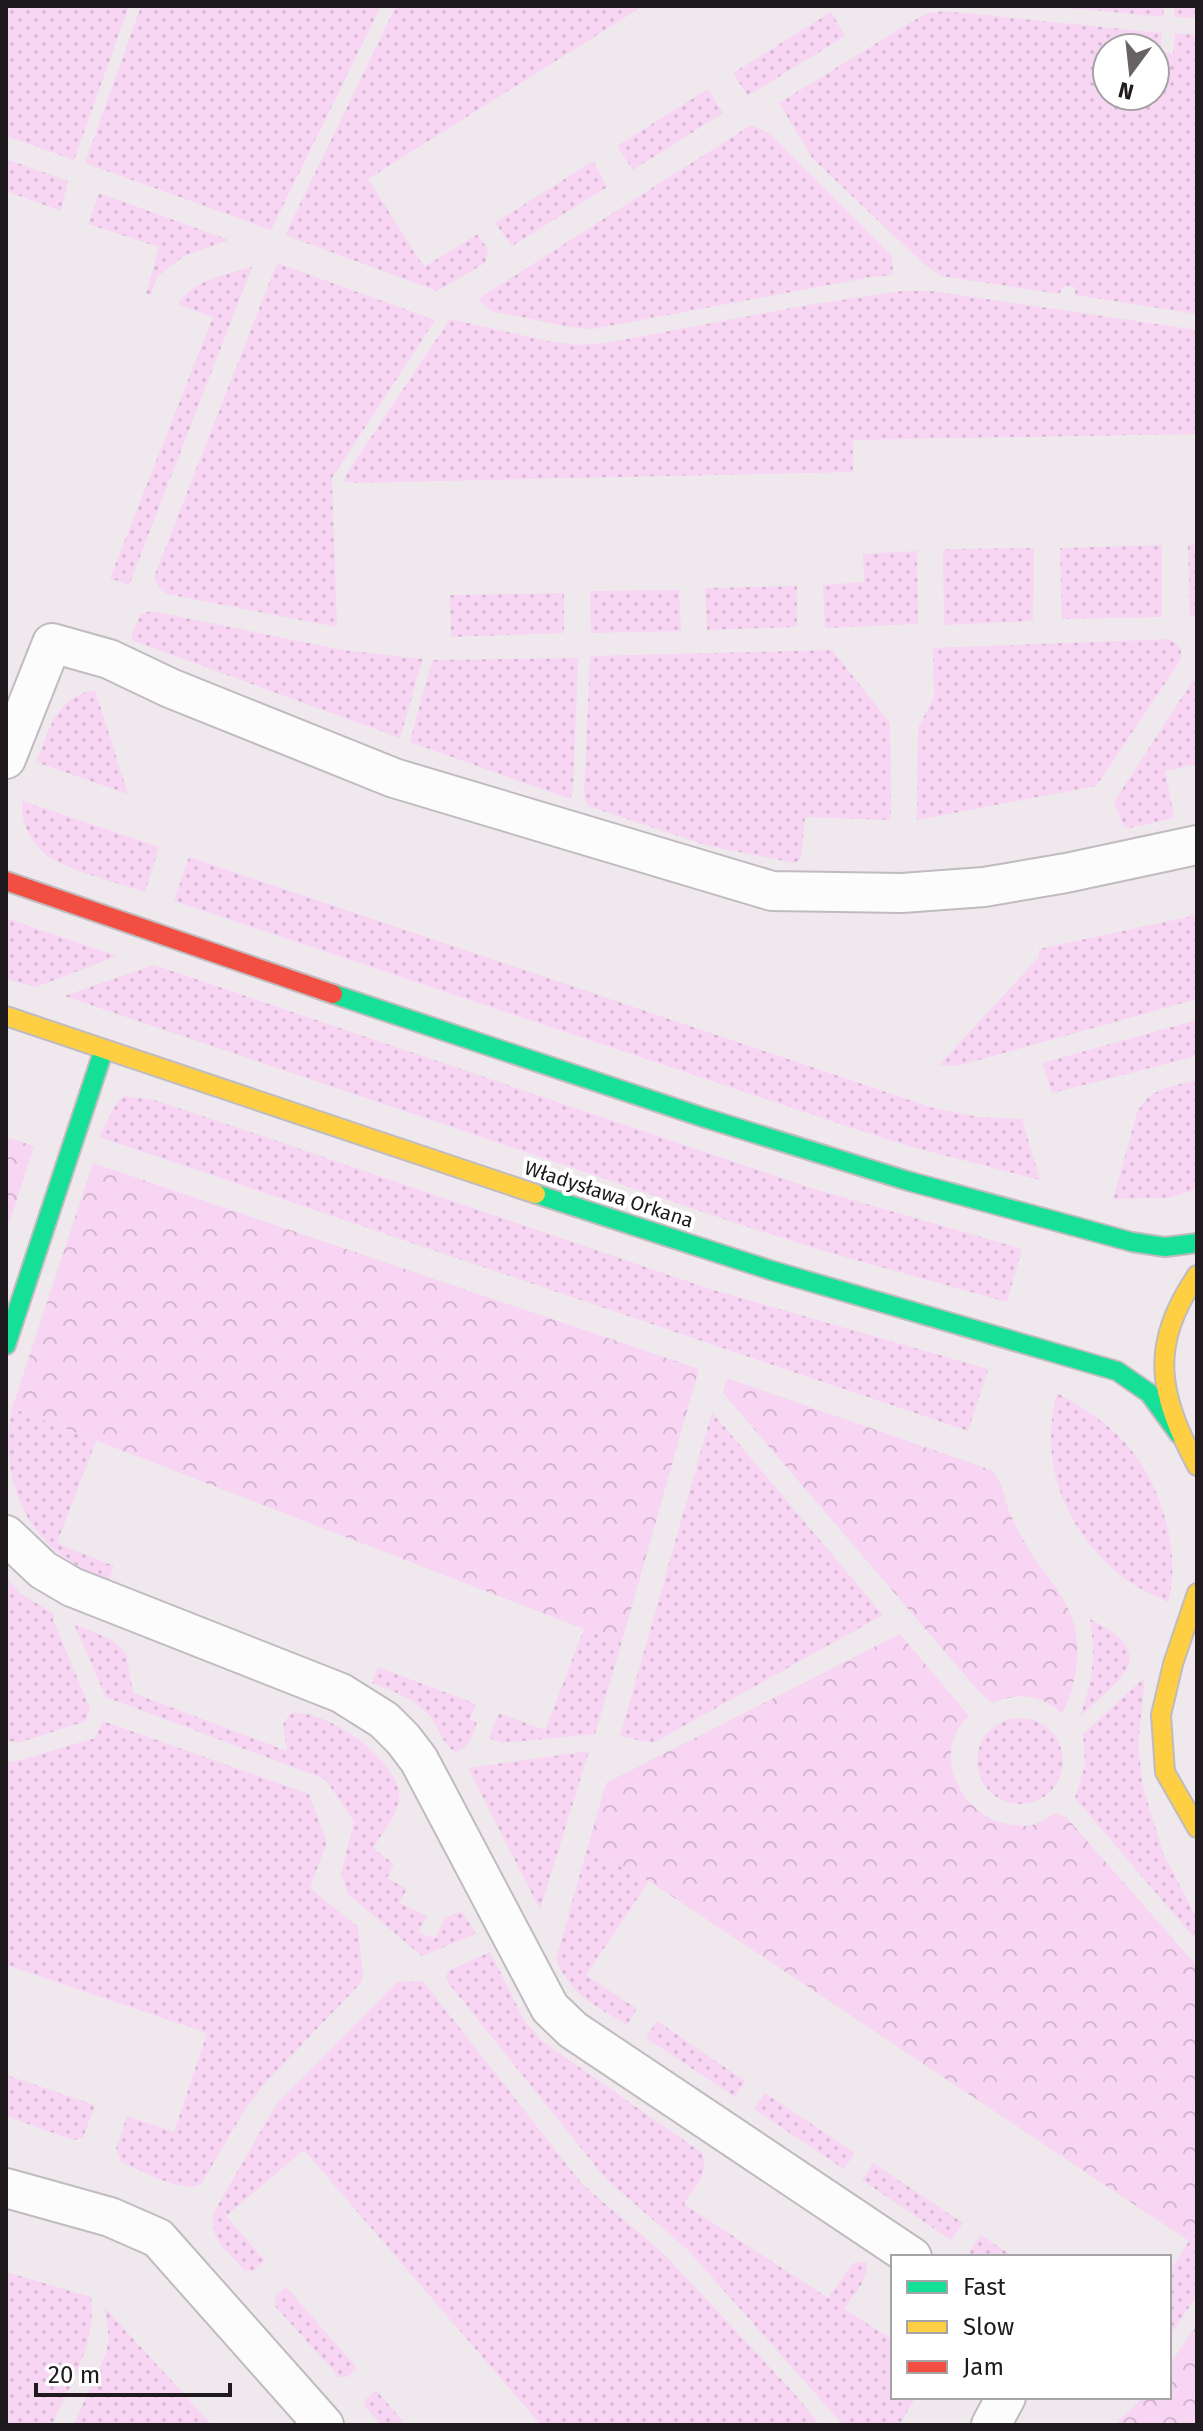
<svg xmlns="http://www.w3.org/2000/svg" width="1203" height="2431" viewBox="0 0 1203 2431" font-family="'Fira Sans',sans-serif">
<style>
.green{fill:url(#green-dots);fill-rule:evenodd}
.forest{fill:url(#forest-crowns)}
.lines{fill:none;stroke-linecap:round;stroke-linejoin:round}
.lane-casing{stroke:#bfbbbf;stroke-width:42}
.fast-casing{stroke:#bfbbbf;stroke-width:22}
.slow-casing{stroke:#bfbbbf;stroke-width:22}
.jam-casing{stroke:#bfbbbf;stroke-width:22}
.lane{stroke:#fdfcfc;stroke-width:38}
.fast{stroke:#16e098;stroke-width:18}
.slow{stroke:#ffcf43;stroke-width:18}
.jam{stroke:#f24e42;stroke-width:18}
.labels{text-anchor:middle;stroke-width:8;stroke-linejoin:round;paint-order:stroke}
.street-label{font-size:20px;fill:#1e1a1d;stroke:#fff}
</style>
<defs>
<pattern id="green-dots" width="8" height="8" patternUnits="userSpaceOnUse" patternTransform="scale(2)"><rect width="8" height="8" fill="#f7d5f3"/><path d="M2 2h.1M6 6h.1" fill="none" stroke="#d3b6d0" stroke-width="1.8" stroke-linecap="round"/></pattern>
<pattern id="forest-crowns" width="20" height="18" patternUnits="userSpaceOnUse" patternTransform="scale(2)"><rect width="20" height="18" fill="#f7d5f3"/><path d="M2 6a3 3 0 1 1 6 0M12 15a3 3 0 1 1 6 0" fill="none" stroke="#d3b6d0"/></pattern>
</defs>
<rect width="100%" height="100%" fill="#efe9ee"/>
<path class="green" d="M6 6H129L74 160 6 136Z
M141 6H381L271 230 85 163Z
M396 6H643L368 179 424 267 478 234 488 250 485 263 437 291 285 235Z
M1049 6H1164L1163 17Z
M1175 6H1197V18L1174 17Z
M944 11 1162 33 1160 52 1173 54 1175 33 1197 35V314L1075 295V287L1064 286 1059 294 941 276 924 264 813 159 779 103 911 22 929 13ZM1107 48H1155V96H1107Z
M831 12 845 36 748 96 733 73Z
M708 89 723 113 633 170 617 146Z
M751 125 769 133 892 256 893 275 871 277 593 329 570 327 492 311 478 299Z
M6 159 68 181 61 211 6 191Z
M593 161 607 187 512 246 495 223Z
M99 193 229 240 184 256 157 277 151 295 146 294 159 247 88 224Z
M277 263 435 320 332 478 337 627 167 594 158 586 154 577Z
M252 267 129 585 110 578 213 317 178 305C192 280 226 274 252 267Z
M902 291H932L1197 330V434L853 440V472L353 483 344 481 346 475 450 319 548 341 576 345 605 343 808 305Z
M1162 545V617L1062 619 1060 548Z
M1188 545H1197V617L1190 616Z
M1034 548 1033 621 944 625 943 549Z
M917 551 918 624 825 628 823 585 864 582 863 554Z
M797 586V627L707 630 705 588Z
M679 590 681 631 591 633 590 591Z
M564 593V633L451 637 450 595Z
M151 611 343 650 423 659 400 738 134 641 131 635 141 614Z
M1171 639 1181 649V657L1178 664 1096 786 917 820 918 728 934 697 933 648Z
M832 650 890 723 891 820 805 817 801 858 795 863 709 846 588 806 584 797 590 656Z
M578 658 573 790 570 799 410 742 432 660Z
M1197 674V764L1165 771 1174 816 1170 819 1129 828 1124 827 1114 802Z
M95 690 128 794 36 762C49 731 56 696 95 690Z
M23 801 159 847 145 892C115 882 82 874 54 860 35 851 18 822 23 801Z
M189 857 933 1108 978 1117 1022 1119 1040 1180 912 1147 849 1127 174 901Z
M1197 915V999L957 1066 939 1065 1039 957V949Z
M6 918 117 956 36 987 6 979Z
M154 965 811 1188 1022 1249 1007 1302 820 1250 733 1222 64 996Z
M1197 1020V1056L1052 1093 1042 1063Z
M1197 1080V1189L1168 1198 1113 1199 1137 1113C1150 1087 1171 1087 1197 1080Z
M124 1096 154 1100 250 1132 710 1289 988 1369 968 1431 99 1137 114 1107Z
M1057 1393C1081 1406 1109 1424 1127 1445 1161 1484 1182 1552 1168 1602 1152 1594 1134 1587 1120 1575 1065 1529 1038 1463 1057 1393Z
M12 1408 96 1441 57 1543 114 1566 108 1582C93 1574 78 1567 64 1557 16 1523 1 1465 12 1408Z
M712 1412 883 1615 653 1743 620 1736Z
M6 1578 20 1593 54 1614 53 1620 90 1708 86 1721 18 1743 6 1740Z
M1090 1619C1164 1656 1119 1678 1079 1718 1093 1684 1096 1655 1090 1619Z
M74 1624 112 1640 126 1653 133 1693 287 1751 283 1724 291 1713C326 1709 395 1758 399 1793 401 1811 382 1833 373 1848L394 1864 387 1878 407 1889 399 1903 427 1916 418 1932 429 1937H436L445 1918 458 1912 463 1913 476 1934 422 1956 348 1894 341 1874 354 1821 325 1779 106 1697Z
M584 1629 622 1641 595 1734 503 1743 489 1738 499 1713 545 1730Z
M378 1667 476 1704 470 1720 477 1722C473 1736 470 1747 456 1752 443 1746 438 1726 429 1715 413 1698 394 1691 372 1683Z
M1145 1677 1138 1745 1143 1787 1163 1853 1197 1919V1941L1075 1798 1085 1764 1083 1734Z
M977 1761a43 43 0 1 1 86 0a43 43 0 1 1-86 0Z
M103 1721 309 1794 327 1842 310 1888 358 1927 363 1975 361 1983 265 2083 244 2111 201 2184C184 2194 140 2170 121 2162L116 2149 127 2116 174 2132 207 2033 6 1965V1760L14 1762 95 1738Z
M589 1751 540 1910 468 1768Z
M587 1849 649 1881 586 1975 637 2009 627 2025C596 2006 570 1995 556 1959Z
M490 1952 524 2020 542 2041 702 2153C710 2175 694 2186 684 2204L828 2298 853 2263 866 2262C870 2280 853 2295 844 2309L893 2340V2397H916L899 2425H843L688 2250 606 2179 449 1984 446 1977 448 1971Z
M423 1981 582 2184 664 2254 793 2392 820 2425H541L304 2150 226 2216 265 2261 253 2271H245C228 2251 206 2238 215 2210L276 2105 397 1982Z
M657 2021 745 2081 735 2097 646 2038Z
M6 2075 95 2105 83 2138 73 2140 6 2116Z
M765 2093 855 2153 844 2169 754 2109Z
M873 2163 963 2223 951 2240 862 2180Z
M1197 2229V2296L1169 2336V2272Z
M981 2235 1014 2257H977L969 2252Z
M6 2272 91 2297C97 2343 70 2384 52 2425H6Z
M286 2287 357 2368 347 2377H339L275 2306V2296Z
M105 2308 212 2425H73L106 2354 109 2338Z
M376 2390 406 2425H381L365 2406V2400Z"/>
<path class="forest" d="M6 1137 34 1146 6 1233Z
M93 1163 699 1369 622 1641 584 1629 12 1408Z
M727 1378 991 1470C1003 1482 1003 1493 1008 1508 1012 1519 1018 1531 1024 1541 1035 1562 1051 1578 1062 1597 1085 1634 1080 1677 1062 1714 1041 1694 1019 1692 993 1703L981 1694 723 1393Z
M900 1634 969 1716C927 1754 964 1822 1015 1825 1020 1825 1027 1827 1033 1825 1040 1822 1048 1817 1055 1813L1066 1817 1197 1966V2229L1189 2241 649 1881 587 1849 606 1783Z
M1197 2325V2425H1114L1144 2397H1169V2365Z"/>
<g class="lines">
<defs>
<path id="lane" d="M6 759 52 643 109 659 170 688 394 778 772 891 902 893 984 887 1066 873 1197 845
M6 1535 43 1570 72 1587 341 1693 384 1720 403 1739 419 1760 550 2008 573 2030 912 2257
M6 2188 110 2217 158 2238 324 2425
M991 2425 1006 2397"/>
<path id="fast" d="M333 994 702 1117 908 1181 1132 1242 1165 1247 1197 1243
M536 1194 770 1270 1117 1371 1149 1393 1179 1434
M6 1345 104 1049"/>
<path id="slow" d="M6 1016 536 1194
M1197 1275C1149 1346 1158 1393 1197 1466
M1197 1593 1173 1664 1161 1715 1165 1772 1197 1828"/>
<path id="jam" d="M6 881 333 994"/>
</defs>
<use href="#lane" class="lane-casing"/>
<use href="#fast" class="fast-casing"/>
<use href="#slow" class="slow-casing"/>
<use href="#jam" class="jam-casing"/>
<use href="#lane" class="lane"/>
<use href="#fast" class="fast"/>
<use href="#slow" class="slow"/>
<use href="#jam" class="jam"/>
</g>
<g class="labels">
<g class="street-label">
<text transform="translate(609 1194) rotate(18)" y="7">Władysława Orkana</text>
</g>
</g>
<rect width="1203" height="2431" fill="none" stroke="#1e1a1d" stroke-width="16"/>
<rect x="891" y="2255" width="280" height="144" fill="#ffffff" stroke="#a5a3a5" stroke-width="2"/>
<rect x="907" y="2281" width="40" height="12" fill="#16e098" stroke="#a5a3a5" stroke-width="2"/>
<text x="963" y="2295" font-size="24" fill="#1e1a1d">Fast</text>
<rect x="907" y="2321" width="40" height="12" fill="#ffcf43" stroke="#a5a3a5" stroke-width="2"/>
<text x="963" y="2335" font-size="24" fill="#1e1a1d">Slow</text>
<rect x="907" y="2361" width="40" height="12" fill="#f24e42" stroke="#a5a3a5" stroke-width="2"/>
<text x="963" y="2375" font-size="24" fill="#1e1a1d">Jam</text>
<g transform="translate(1131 72) rotate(195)"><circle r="38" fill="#ffffff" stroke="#a5a3a5" stroke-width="2"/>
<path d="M0-6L14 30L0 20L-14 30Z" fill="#676266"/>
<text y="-12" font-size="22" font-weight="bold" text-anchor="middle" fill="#1e1a1d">N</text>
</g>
<path d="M36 2383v12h194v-12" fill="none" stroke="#1e1a1d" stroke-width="4"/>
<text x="48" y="2383" font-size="24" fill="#1e1a1d" stroke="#ffffff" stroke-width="6" paint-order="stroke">20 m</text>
</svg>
